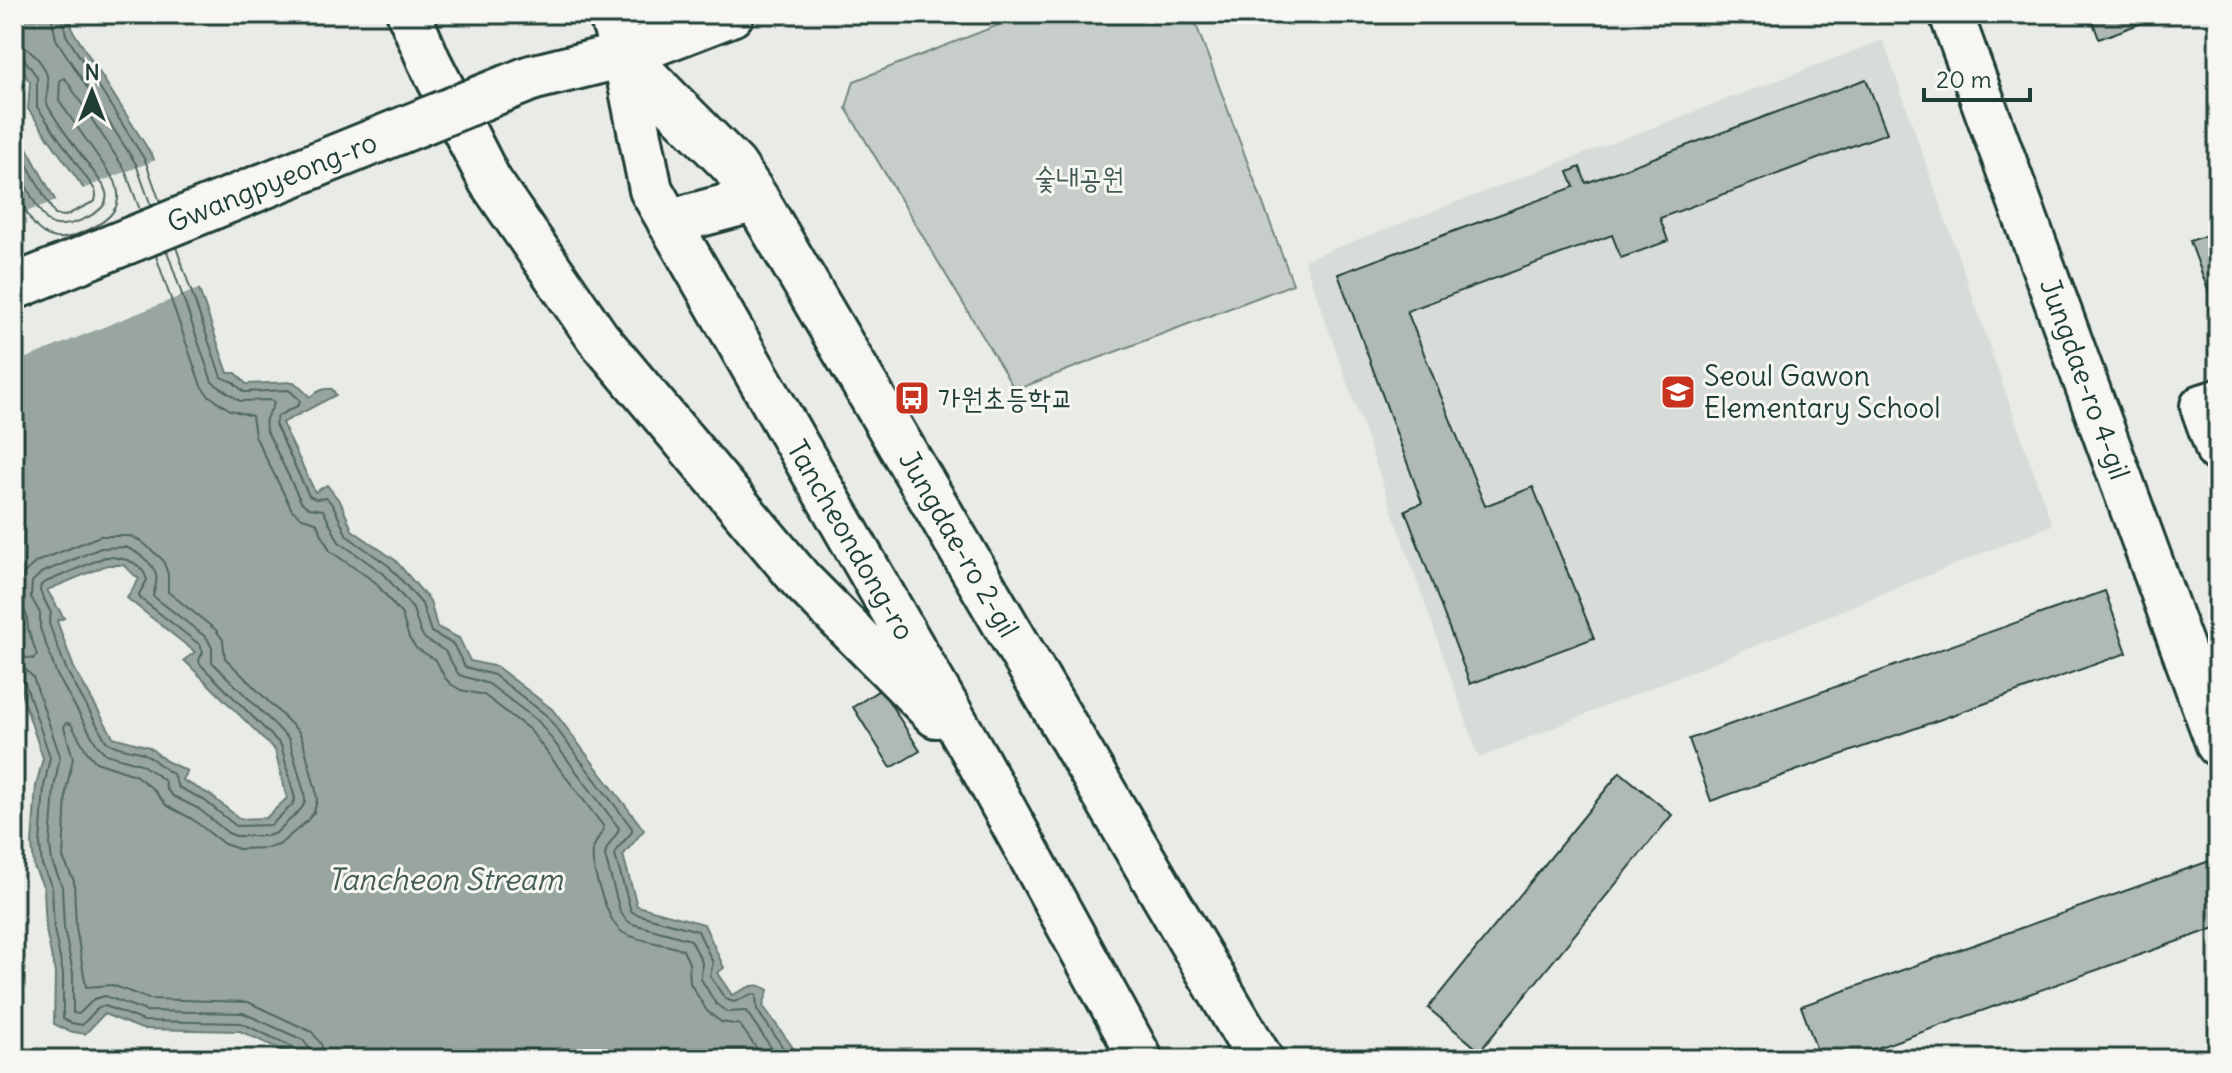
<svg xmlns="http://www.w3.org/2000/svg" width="2232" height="1073" viewBox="0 0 2232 1073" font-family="Delius,'Poor Story',sans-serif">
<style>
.built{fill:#d8dcd8}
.green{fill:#c7cec9;stroke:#73867e;stroke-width:2}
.water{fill:#99a6a0;stroke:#687c75;stroke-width:2;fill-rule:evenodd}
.pier{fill:#e9ebe7}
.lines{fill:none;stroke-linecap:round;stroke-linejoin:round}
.shore{stroke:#50675f;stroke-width:2}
.building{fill:#b0bab5;stroke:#1f3d34;stroke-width:2}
.minor-casing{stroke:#1f3d34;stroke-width:48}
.major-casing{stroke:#1f3d34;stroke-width:50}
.minor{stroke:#f6f6f2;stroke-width:42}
.major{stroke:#f6f6f2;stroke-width:44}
.major-bridge-casing{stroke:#1f3d34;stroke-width:50;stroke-linecap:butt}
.major-bridge{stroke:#f6f6f2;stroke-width:44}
.labels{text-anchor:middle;stroke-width:6;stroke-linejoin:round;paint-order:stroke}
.park-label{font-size:28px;fill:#415a52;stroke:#f6f6f2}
.street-label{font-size:28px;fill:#1f3d34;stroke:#f6f6f2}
.poi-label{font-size:28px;fill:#1f3d34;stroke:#f6f6f2;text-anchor:start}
.water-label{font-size:30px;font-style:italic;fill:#445c54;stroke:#f6f6f2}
</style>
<rect width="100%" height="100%" fill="#e9ebe7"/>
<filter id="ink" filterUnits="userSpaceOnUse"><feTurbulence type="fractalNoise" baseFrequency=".0125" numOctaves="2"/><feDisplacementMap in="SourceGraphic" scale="16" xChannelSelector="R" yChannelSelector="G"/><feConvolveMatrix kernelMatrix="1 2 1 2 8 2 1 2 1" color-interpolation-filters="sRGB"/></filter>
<g filter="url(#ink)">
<path class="built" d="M1883 40 2052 525 1479 758 1304 260Z"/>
<path class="green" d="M1027 14H1192L1293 284 1015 390 846 108 854 81Z"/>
<path class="water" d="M14 14H69L73 31 153 157 228 373H236L246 384 294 382 310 397C317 391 323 388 332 389L336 395 282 423 315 492 327 485 341 503 352 530 395 560 430 601 437 627 459 638 470 661 497 667 552 709 644 830 623 855 637 906 704 924 724 968 717 973 732 995C746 989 755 980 768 990L763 1006 801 1059H301L240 1031 142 1029 104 1014 85 1034 68 1031 54 1024 55 973 46 930 44 888 34 867 32 844 36 786 43 758 14 672V124L60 209 89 196 28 109 30 82 14 58ZM107 565H123L139 579 127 598 195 652 184 660 275 750 287 798 266 818 240 819 209 794 182 780 187 771 166 761 149 747 113 737 74 668 57 621 64 618 47 590Z"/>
<path class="pier" d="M158 159 203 287 14 363V217L59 199 62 204 83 195 80 190Z"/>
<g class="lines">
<path class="shore" d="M51 14 56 39 136 164 151 206
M62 14 66 35 145 160 160 202
M14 44C30 45 48 67 48 83 48 92 44 100 49 108 65 135 85 159 103 185 106 191 108 196 105 203 99 216 61 232 49 222 38 214 21 175 14 162
M14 54 23 57 37 77V107L95 190 96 196 95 201 65 216 55 215 14 141
M14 187C22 202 30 226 45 234 60 243 74 236 88 230 110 220 125 206 115 181L59 101 60 80 65 78 125 170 140 210
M176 247 221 377 233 382 244 392 289 390 300 400 299 405 278 416 275 424 309 496 316 499 327 498 334 507 347 536 389 566 422 604 431 632 453 644 465 667 494 675 546 715 632 828V832L617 849 615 855 631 911 636 914 698 931 713 963 710 976 725 999 734 1002 752 994 756 995 757 1010 791 1059
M167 251 212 382 240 401 271 400 274 402C273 412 263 414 266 429L301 502 309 508 323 510 339 542 383 573 413 609 420 631 425 639 445 651 459 675 489 684 539 722 619 828C617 838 606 843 605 856L620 911 626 920 633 924 691 940 702 962 701 979 716 1004 727 1012 746 1011 779 1059
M156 256 201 386 208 395 230 410 252 416 255 436 292 510 302 518 316 522 330 551 375 582 402 615 409 638 416 648 436 660 445 678 452 685 461 690 484 695 530 730 604 827C601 835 595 841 593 850 590 866 608 922 622 932 639 942 664 943 683 950L689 963 690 983 707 1011 721 1022 740 1025 764 1059
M125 547C136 551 154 563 156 575 158 582 154 590 153 596L207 638 212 648V662L289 739 304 792 305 801 302 808 276 833 267 836H236L228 833 199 809 173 796 167 790 164 780 141 764 106 754 97 745 57 675 40 628V613L31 597 32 582 41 573 101 548Z
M105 557C123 557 142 561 147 580L139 594 140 598 200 645 203 652 199 660 200 664 281 745 295 799 292 805 271 825 236 826 204 800 178 787 173 774C162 768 154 759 145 754 132 748 117 750 106 741L67 671 49 624 51 613 40 591 41 585 46 582Z
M14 655 33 659 37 655 28 629 27 616 20 603 18 591 23 574 36 562 100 536H130L141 541 163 560 168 574V592L216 630 223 640 225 658 299 732 303 741 316 791 317 800 314 812 307 821 279 845 268 848 239 849 224 844 192 819 166 805 153 789 135 775 96 762 87 752 71 724 66 723 64 727 73 758 66 791 63 858 74 881 76 927 86 987 112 985 149 999 248 1002 312 1032 321 1044 324 1059
M14 667 25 669 33 677 60 756 54 788 50 844 52 862 62 886 64 928 73 973V1013L79 1014 94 999 105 996 146 1011 243 1013 303 1040 310 1049 312 1059
M14 677 20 678 25 683 50 757 44 787 40 844 42 865 52 887 54 929 63 973V1019L71 1023 82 1025 98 1008 105 1006 144 1021 241 1023 297 1049 301 1053 302 1059"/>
</g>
<path class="building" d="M2090 14H2166L2099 39Z
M1866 79 1887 133 1660 218 1668 241 1621 258 1612 235 1407 311 1485 506 1533 487 1594 638 1470 684 1405 510 1422 503 1338 274 1574 187 1568 172 1580 167 1586 183Z
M2218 231V302L2213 304 2190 241Z
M2105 591 2127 653 1711 801 1689 739Z
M881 689 920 751 891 768 853 707Z
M1620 772 1672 815 1480 1051 1428 1008Z
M2218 858V927L1846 1059H1820L1801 1006Z"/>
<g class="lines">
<defs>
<path id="minor" d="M409 14 429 61 490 181 598 338 801 580 936 716
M610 14 624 55 651 190 976 757 1141 1059
M1951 14 2218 745
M2218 401 2202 406 2218 451"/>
<path id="major" d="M624 55 734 166 756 199 1260 1059
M531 78 624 55 731 14
M670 222 756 199"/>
</defs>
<use href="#minor" class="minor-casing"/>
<use href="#major" class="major-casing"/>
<use href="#minor" class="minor"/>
<use href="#major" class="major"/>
<defs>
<path id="major-bridge" d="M14 287 531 78"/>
</defs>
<use href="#major-bridge" class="major-bridge-casing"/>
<use href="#major-bridge" class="major-bridge"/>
</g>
</g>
<defs>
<symbol id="school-square" viewBox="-11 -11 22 22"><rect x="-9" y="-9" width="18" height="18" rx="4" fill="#c8321e" stroke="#f6f6f2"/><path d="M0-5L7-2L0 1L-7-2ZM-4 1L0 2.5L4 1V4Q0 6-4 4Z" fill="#fff"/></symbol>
<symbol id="bus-square" viewBox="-11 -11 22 22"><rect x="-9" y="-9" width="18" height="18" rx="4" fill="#c8321e" stroke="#f6f6f2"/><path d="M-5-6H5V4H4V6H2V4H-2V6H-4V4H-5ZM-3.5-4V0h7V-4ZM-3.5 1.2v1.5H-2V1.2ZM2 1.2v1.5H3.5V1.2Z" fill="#fff"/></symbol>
</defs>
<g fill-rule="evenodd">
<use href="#school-square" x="1658" y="372" width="40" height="40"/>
<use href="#bus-square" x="892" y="378" width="40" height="40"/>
</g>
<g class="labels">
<g class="park-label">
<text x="1079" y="188">숯내공원</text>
</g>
<g class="street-label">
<text transform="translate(272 182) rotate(-22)" y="10">Gwangpyeong-ro</text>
<text transform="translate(2085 379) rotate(70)" y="10">Jungdae-ro 4-gil</text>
<text transform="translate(851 540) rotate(60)" y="10">Tancheondong-ro</text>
<text transform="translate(959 544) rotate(60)" y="10">Jungdae-ro 2-gil</text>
</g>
<g class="poi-label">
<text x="1704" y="386">Seoul Gawon<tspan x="1704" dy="32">Elementary School</tspan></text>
<text x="938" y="408">가원초등학교</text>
</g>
<g class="water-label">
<text x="445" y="890">Tancheon Stream</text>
</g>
</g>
<rect width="2232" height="1073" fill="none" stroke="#f6f6f2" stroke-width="48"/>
<rect x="24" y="24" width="2184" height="1025" fill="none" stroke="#1f3d34" stroke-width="3" filter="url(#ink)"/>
<g transform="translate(92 92)" stroke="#f6f6f2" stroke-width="6" paint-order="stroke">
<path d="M0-6L14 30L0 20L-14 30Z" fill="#1f3d34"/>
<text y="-12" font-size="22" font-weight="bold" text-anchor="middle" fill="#1f3d34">N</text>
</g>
<path d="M1924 88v12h106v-12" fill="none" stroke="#1f3d34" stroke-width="4"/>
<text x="1936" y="88" font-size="24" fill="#1f3d34" stroke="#f6f6f2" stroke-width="6" paint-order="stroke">20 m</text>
</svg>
